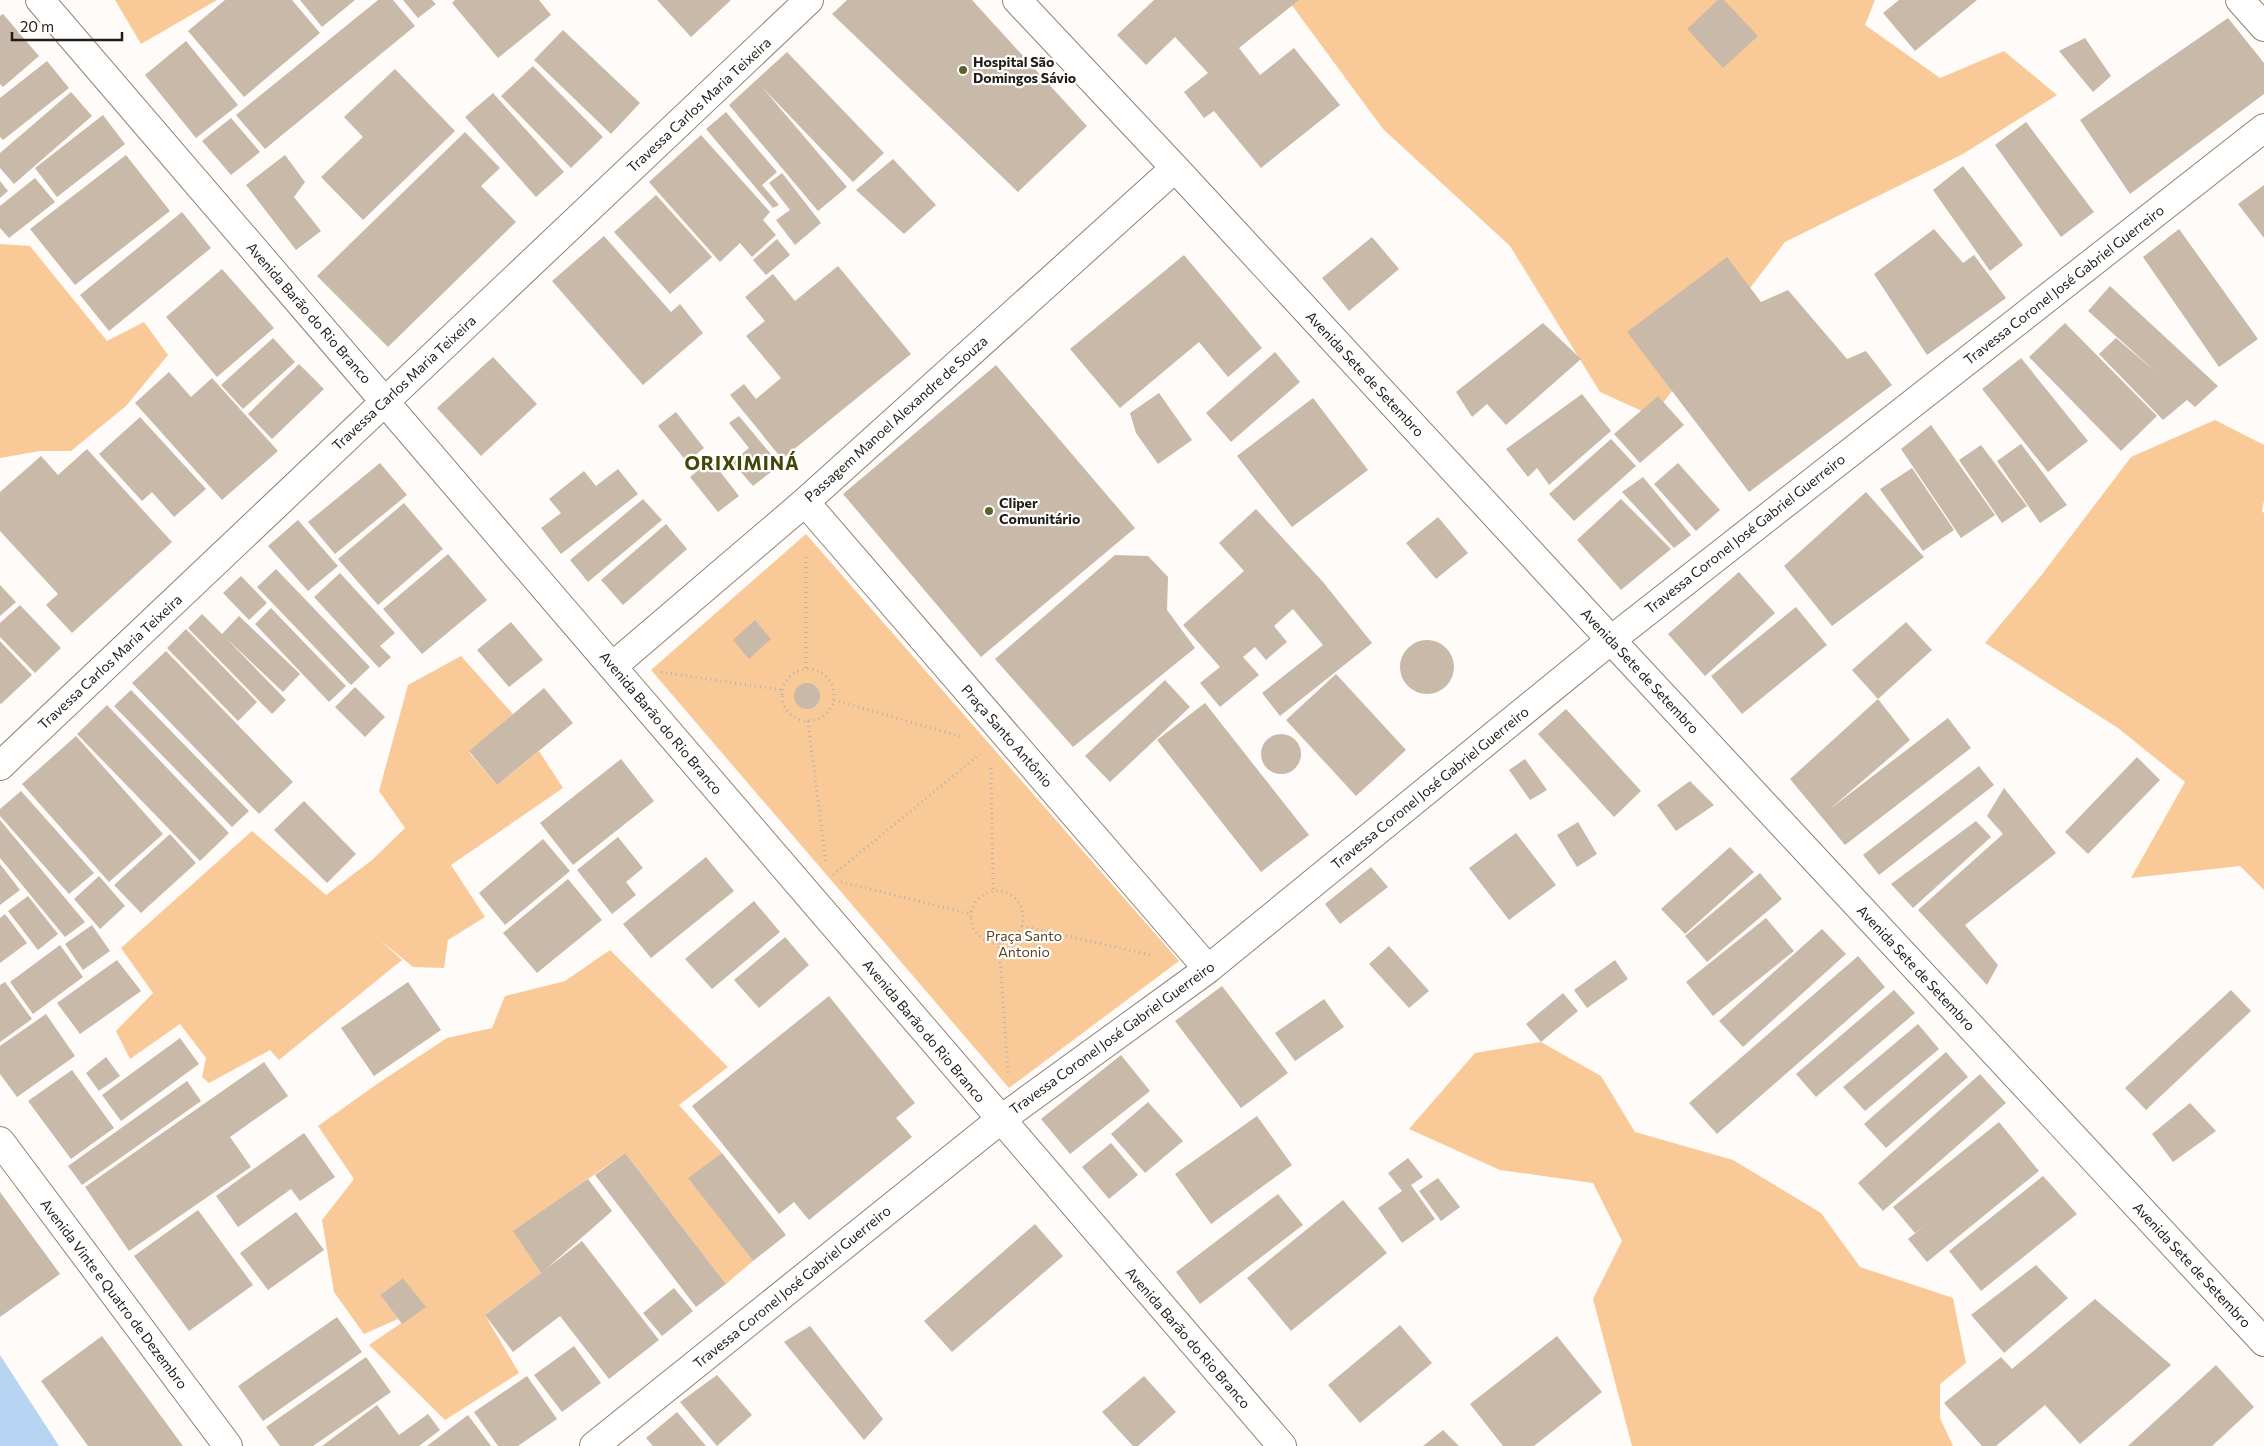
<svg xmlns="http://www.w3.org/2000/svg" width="2264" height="1446" viewBox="0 0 2264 1446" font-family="Commissioner,sans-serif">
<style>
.green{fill:#f9ca98}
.water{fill:#b7d5f2}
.building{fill:#c9b9a9}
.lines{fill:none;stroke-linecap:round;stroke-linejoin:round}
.minor-casing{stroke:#908172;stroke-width:30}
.path{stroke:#b6b2ae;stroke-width:3;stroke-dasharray:1 4;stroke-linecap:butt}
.minor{stroke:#fff;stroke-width:28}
.poi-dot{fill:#5b602e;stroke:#fff;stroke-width:2}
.labels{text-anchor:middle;stroke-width:4.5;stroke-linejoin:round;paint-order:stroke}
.poi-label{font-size:14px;font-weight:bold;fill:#221c16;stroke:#fff;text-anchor:start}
.street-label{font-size:14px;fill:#221c16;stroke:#fff}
.park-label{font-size:14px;fill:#5b3e1c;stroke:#fff}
.district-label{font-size:19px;font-weight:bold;letter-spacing:1px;fill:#43480a;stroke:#fff}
</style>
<rect width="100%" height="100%" fill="#fefbf8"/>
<path class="green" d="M115 0H217L141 44Z
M1288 0H1875L1865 25 1940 78 2004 51 2057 95 1963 154 1785 242 1653 416 1600 392 1510 246 1383 129Z
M0 244 30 246 107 341 144 322 168 355 126 406 71 451H40L0 458Z
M2215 420 2264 445V501L2262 511 2264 513V890L2240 866 2131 878 2185 782 2118 728 1985 643 2040 577 2131 457Z
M806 534 1179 961 1009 1088 651 670Z
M461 656 513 714 469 752 497 785 539 751 563 788 451 865 485 917 448 940 444 968 413 967 380 940 402 960 279 1060 270 1050 209 1083 202 1077 206 1058 180 1024 130 1059 116 1031 153 993 121 948 252 831 326 895 372 860 405 828 379 791 408 685Z
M610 950 728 1067 679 1105 722 1153 689 1178 753 1261 726 1284 625 1153 514 1231 541 1273 485 1315 519 1373 445 1420 369 1345 425 1307 403 1278 380 1295 398 1319 364 1334 334 1292 322 1220 354 1179 318 1126 380 1082 447 1038 492 1028 505 996 565 981Z
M1541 1042 1601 1076 1635 1132 1733 1160 1821 1213 1860 1267 1953 1298 1966 1363 1940 1384V1418L1953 1446H1632L1593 1299 1622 1241 1593 1183 1500 1170 1409 1129 1475 1053Z"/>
<path class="water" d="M0 1355 59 1446H0Z"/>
<path class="building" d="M225 0H292L320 33 244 97 188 31Z
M300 0H355L322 27Z
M378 0H393L415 26 265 149 236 115Z
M403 0H432L436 4 418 18Z
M455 0H539L551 15 498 58 452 3Z
M657 0H731L691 37Z
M847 0H972L1087 126 1018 192 832 14Z
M1154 0H1299L1239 48 1260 75 1294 48 1340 105 1261 168 1214 111 1204 118 1184 92 1208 73 1175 37 1146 65 1117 35Z
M1718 0H1724L1758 36 1723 68 1687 29Z
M1899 0H1977L1915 51 1883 13Z
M3 14 39 56 3 87 0 84V16Z
M2228 18 2264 63V94L2130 194 2080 120Z
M563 30 640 103 611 134 534 60Z
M2085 38 2111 76 2093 92 2059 51Z
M186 41 238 105 196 138 145 75Z
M787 52 884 153 853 182 762 87 847 187 818 211 729 105Z
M47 61 69 88 3 140 0 137V98Z
M533 66 603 137 571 168 501 96Z
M395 69 455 131 363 220 321 177 363 137 344 117Z
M71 92 92 116 14 184 0 168V153Z
M493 93 564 172 536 197 465 117Z
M726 112 777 172 762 185 779 205 773 208 706 129Z
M103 115 125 144 57 197 35 168Z
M231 118 260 152 231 175 202 141Z
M2026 122 2094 212 2061 237 1995 145Z
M465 132 500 168 481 186 516 222 388 347 317 276Z
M701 135 770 212 763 220 776 235 752 257 740 243 720 262 649 182Z
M126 155 170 211 75 285 30 229Z
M285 155 305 182 294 197 321 231 296 250 246 185Z
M893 159 936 205 904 234 856 190Z
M1963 166 2023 245 1990 271 1933 190Z
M782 173 821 223 795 245 776 220 790 210 769 183Z
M35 178 55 202 9 238 0 228V206Z
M0 181 8 191 0 198Z
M2264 185V238L2238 204Z
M656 195 712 257 670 294 614 232Z
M182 212 211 248 109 331 80 295Z
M1934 229 1963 263 1974 255 2006 298 1927 355 1874 274Z
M2179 229 2258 339 2219 367 2143 257Z
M604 236 671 312 680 304 703 333 643 385 552 281Z
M1372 237 1399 269 1349 311 1322 278Z
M777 239 790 255 766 275 753 260Z
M1184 255 1262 348 1228 377 1199 342 1120 408 1070 349Z
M1727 257 1761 302 1788 290 1847 359 1866 351 1892 385 1749 492 1627 332Z
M838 266 911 354 782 459 730 395 744 384 756 399 781 378 746 336 765 321 745 297 773 274 795 301Z
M222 269 274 328 217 377 166 317Z
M2110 286 2218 386 2195 407 2187 400 2163 420 2099 354 2116 338 2157 373 2088 311Z
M1543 323 1581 359 1506 425 1487 404 1472 417 1456 392Z
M2065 323 2157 416 2121 451 2029 357Z
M273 338 295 362 243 409 221 385Z
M1275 352 1300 382 1231 442 1206 413Z
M493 357 537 404 481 456 437 408Z
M2021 358 2088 441 2048 472 1982 389Z
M299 364 324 389 272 439 248 414Z
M996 365 1135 528 981 657 843 494Z
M169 372 191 397 212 378 278 451 222 500 135 403Z
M1159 393 1192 440 1158 464 1136 433 1130 413Z
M1582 394 1611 431 1549 485 1537 468 1528 477 1506 449Z
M1658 396 1684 425 1640 463 1614 434Z
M1313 398 1368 470 1292 527 1237 456Z
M676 412 704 448 687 462 658 426Z
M739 416 780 465 753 486 732 462 749 448 729 423Z
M140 417 206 489 174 517 152 492 142 501 99 454Z
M1931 425 1995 515 1961 538 1901 449Z
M1611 439 1636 466 1574 521 1549 494Z
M2021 444 2067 505 2040 523 1997 461Z
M1981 445 2027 506 2002 523 1959 460Z
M87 449 172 542 72 633 46 605 58 594 0 531V492L41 456 58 475Z
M711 460 739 496 718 512 690 477Z
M380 463 407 495 335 554 308 522Z
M1678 463 1720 510 1696 531 1654 484Z
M1912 468 1954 530 1923 551 1880 489Z
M618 469 638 494 561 554 541 528 561 513 549 499 584 471 596 486Z
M1643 477 1691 535 1674 548 1622 492Z
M1866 492 1924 557 1832 626 1784 566Z
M643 499 662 520 588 582 570 560Z
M1621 499 1671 549 1621 590 1577 540Z
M404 503 443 549 378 605 338 559Z
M1256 509 1323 582 1372 643 1280 716 1262 693 1323 645 1293 609 1274 626 1287 642 1266 660 1255 647 1243 657 1259 675 1220 707 1200 683 1220 667 1183 625 1244 571 1219 543Z
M1438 517 1468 553 1436 579 1406 543Z
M298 520 338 566 308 591 268 546Z
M666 524 687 549 623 605 601 580Z
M448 554 487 600 422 654 383 609Z
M1115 555 1148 556 1168 577 1167 610 1195 648 1073 747 995 659Z
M276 569 370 667 351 685 257 587Z
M1739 572 1775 613 1705 676 1668 634Z
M340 573 395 633 380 646 391 657 379 668 314 597Z
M241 576 267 603 249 620 223 593Z
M0 585 16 602 0 616Z
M20 605 61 648 35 673 0 637V623Z
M1796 607 1827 645 1742 714 1711 676Z
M271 608 346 686 329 702 255 624Z
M202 614 222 634 239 616 300 674 283 692 225 637 286 700 272 714 188 628Z
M755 620 771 639 749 659 733 640Z
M511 622 543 660 509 687 477 650Z
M1906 622 1932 650 1878 699 1852 670Z
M186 629 257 702 238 721 167 648Z
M1400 667a27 27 0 1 1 54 0a27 27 0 1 1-54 0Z
M0 641 32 675 1 704 0 703Z
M166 651 293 782 259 814 132 683Z
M1336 674 1406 750 1356 796 1286 720Z
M1165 680 1190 707 1110 782 1085 756Z
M794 696a13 13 0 1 1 26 0a13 13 0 1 1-26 0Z
M355 687 385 717 365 737 335 707Z
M544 688 573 723 497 785 469 751Z
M131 690 249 811 232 827 114 706Z
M1878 699 1910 740 1830 809 1948 718 1971 748 1845 845 1790 779Z
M1205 703 1309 835 1261 872 1157 740Z
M107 705 229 833 200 861 77 734Z
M1566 709 1641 791 1614 817 1538 734Z
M1261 754a20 20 0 1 1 40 0a20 20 0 1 1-40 0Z
M76 736 163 834 109 882 22 784Z
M2137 757 2160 780 2088 854 2065 832Z
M621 759 654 801 573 865 540 823Z
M1525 759 1547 790 1530 800 1509 770Z
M1979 766 1994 785 1879 875 1863 855Z
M1690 781 1714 805 1676 831 1657 805Z
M2004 788 2056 853 1965 925 1998 965 1987 985 1918 910 2003 834 1987 816Z
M21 791 94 873 69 894 0 816V809Z
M304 801 356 854 327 883 274 830Z
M0 820 85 922 65 937 0 858Z
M1976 821 1991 837 1913 908 1891 884Z
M1578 822 1597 854 1577 867 1557 835Z
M1516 833 1556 885 1509 920 1469 868Z
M170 834 196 863 141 913 114 885Z
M618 837 643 868 626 882 636 895 612 914 577 870Z
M543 839 570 871 505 925 479 893Z
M1730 847 1754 872 1685 934 1661 909Z
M706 857 734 891 651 958 623 924Z
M0 864 20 890 0 905Z
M1371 867 1388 887 1340 924 1325 904Z
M1760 873 1782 899 1707 962 1685 936Z
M99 876 125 906 100 929 74 899Z
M568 879 602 920 537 973 503 933Z
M28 896 58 934 38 950 8 911Z
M754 901 780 932 712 989 685 959Z
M5 914 27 943 0 963V918Z
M1766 918 1794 951 1713 1016 1686 982Z
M92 925 110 951 83 970 65 944Z
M1822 929 1846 954 1743 1047 1719 1021Z
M785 937 809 965 759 1008 734 980Z
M60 945 83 977 33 1014 10 982Z
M1389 946 1429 991 1409 1008 1369 964Z
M1858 956 1885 987 1717 1134 1689 1103Z
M117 960 141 991 80 1034 57 1003Z
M1615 960 1628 979 1587 1008 1574 990Z
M5 982 32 1019 0 1042V985Z
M408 982 441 1030 374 1076 341 1028Z
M1222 986 1288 1073 1241 1108 1175 1021Z
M1894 990 1915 1013 1816 1097 1796 1074Z
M2231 990 2251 1011 2146 1110 2125 1088Z
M1563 993 1578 1011 1541 1042 1526 1024Z
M829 996 915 1103 896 1118 912 1137 809 1220 794 1202 779 1214 692 1106Z
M1324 999 1344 1027 1295 1061 1275 1033Z
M46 1014 75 1056 17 1097 0 1074V1046Z
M1918 1024 1939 1049 1865 1111 1843 1087Z
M180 1038 199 1064 121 1121 102 1095Z
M1946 1052 1968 1077 1886 1148 1864 1124Z
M1121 1055 1150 1091 1070 1154 1041 1119Z
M106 1057 120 1076 99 1091 86 1073Z
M264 1062 288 1096 230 1137 251 1167 129 1251 85 1187Z
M72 1070 114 1128 71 1159 28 1101Z
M1980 1074 2006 1103 1883 1211 1858 1183Z
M187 1081 201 1101 82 1185 68 1166Z
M1148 1102 1183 1141 1145 1173 1111 1134Z
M2190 1103 2216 1131 2173 1162 2152 1134Z
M1257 1116 1292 1165 1211 1224 1175 1174Z
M1999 1122 2039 1171 1927 1262 1908 1239 1928 1223 1915 1233 1893 1207Z
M304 1133 335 1177 300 1201 291 1189 238 1227 216 1196Z
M1111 1143 1138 1175 1109 1199 1082 1167Z
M625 1153 726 1284 696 1307 595 1175Z
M722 1153 786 1235 753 1261 688 1178Z
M1408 1158 1423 1177 1411 1185 1435 1219 1402 1243 1378 1208 1402 1191 1388 1173Z
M2043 1176 2077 1214 1981 1291 1949 1251Z
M1438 1178 1460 1207 1441 1221 1419 1191Z
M588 1179 612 1211 546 1269 582 1241 659 1340 609 1379 560 1316 513 1352 485 1315 541 1273 513 1231Z
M0 1192 60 1274 0 1317Z
M1278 1194 1303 1225 1200 1304 1176 1272Z
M1343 1200 1387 1253 1291 1331 1247 1278Z
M198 1210 253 1285 189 1331 134 1256Z
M296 1212 324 1250 268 1290 240 1253Z
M1035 1224 1063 1256 952 1352 924 1321Z
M2036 1265 2068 1298 2004 1353 1971 1315Z
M403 1278 426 1307 402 1324 380 1295Z
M674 1288 693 1311 662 1336 643 1313Z
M2095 1299 2171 1365 2080 1444 2045 1405 1996 1446H1982L1944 1403 2001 1357 2012 1369Z
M337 1317 362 1352 263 1421 238 1386Z
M1400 1325 1432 1363 1360 1423 1328 1385Z
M810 1326 883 1419 864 1440 784 1342Z
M102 1336 183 1446H88L41 1381Z
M1557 1336 1602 1392 1534 1446H1503L1470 1404Z
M574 1346 601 1383 562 1412 534 1375Z
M366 1357 391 1392 313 1446H280L266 1427Z
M2216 1365 2254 1407 2212 1446H2128Z
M717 1375 752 1415 717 1446 680 1402Z
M527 1376 557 1419 518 1446H498L474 1412Z
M1144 1376 1176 1412 1138 1446H1133L1102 1412Z
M377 1405 399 1435 428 1414 440 1430 419 1446H322Z
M677 1412 706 1446H653L646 1438Z
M468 1415 491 1446H427Z
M1443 1430 1459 1446H1423Z"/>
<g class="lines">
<defs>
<path id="minor" d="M40 0C455 481 866 966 1282 1446
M1017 0 1175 168 1611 640 2264 1342
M2240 0 2264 27
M805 502 1208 969
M613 666 805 502 1175 168
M0 766 809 0
M0 1141 228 1446
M594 1446 1000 1120 1208 969 1611 640 2264 128"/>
</defs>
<use href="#minor" class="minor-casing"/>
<path class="path" d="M806 668V555
M782 695a26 26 0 1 1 52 0a26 26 0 1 1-52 0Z
M661 672 782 690
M834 700 963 737
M808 721 826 864
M991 768 993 891
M833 875 980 754
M841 882 970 914
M971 917a26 26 0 1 1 52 0a26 26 0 1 1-52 0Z
M1022 926 1151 955
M999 942 1008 1073"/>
<use href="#minor" class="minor"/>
</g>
<g class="poi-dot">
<circle cx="963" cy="70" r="5"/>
<circle cx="989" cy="511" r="5"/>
</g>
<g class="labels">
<g class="poi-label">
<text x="973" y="67">Hospital São<tspan x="973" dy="16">Domingos Sávio</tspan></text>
<text x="999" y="508">Cliper<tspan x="999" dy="16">Comunitário</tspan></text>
</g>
<g class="street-label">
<text transform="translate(699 105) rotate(-43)" y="5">Travessa Carlos Maria Teixeira</text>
<text transform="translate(2064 285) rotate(-38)" y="5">Travessa Coronel José Gabriel Guerreiro</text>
<text transform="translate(309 313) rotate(49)" y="5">Avenida Barão do Rio Branco</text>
<text transform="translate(1365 374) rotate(47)" y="5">Avenida Sete de Setembro</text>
<text transform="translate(404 383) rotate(-43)" y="5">Travessa Carlos Maria Teixeira</text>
<text transform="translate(896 419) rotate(-42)" y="5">Passagem Manoel Alexandre de Souza</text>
<text transform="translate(1745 534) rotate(-38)" y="5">Travessa Coronel José Gabriel Guerreiro</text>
<text transform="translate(110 662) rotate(-43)" y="5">Travessa Carlos Maria Teixeira</text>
<text transform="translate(1640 671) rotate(47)" y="5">Avenida Sete de Setembro</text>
<text transform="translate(661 723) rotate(50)" y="5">Avenida Barão do Rio Branco</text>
<text transform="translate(1007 736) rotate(49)" y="5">Praça Santo Antônio</text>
<text transform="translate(1430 788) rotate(-39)" y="5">Travessa Coronel José Gabriel Guerreiro</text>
<text transform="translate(1916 968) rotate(47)" y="5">Avenida Sete de Setembro</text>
<text transform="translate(924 1031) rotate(50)" y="5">Avenida Barão do Rio Branco</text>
<text transform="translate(1112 1038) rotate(-36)" y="5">Travessa Coronel José Gabriel Guerreiro</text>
<text transform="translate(2192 1265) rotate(47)" y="5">Avenida Sete de Setembro</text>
<text transform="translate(792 1287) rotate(-39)" y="5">Travessa Coronel José Gabriel Guerreiro</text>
<text transform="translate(114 1294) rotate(53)" y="5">Avenida Vinte e Quatro de Dezembro</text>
<text transform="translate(1188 1338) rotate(49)" y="5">Avenida Barão do Rio Branco</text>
</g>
<g class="park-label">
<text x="1024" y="941">Praça Santo<tspan x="1024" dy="16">Antonio</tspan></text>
</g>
<g class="district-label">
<text x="742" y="470">ORIXIMINÁ</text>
</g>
</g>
<path d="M12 32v8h110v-8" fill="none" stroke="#221c16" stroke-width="2.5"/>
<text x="20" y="32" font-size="15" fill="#221c16" stroke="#ffffff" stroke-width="4" paint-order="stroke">20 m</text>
</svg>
